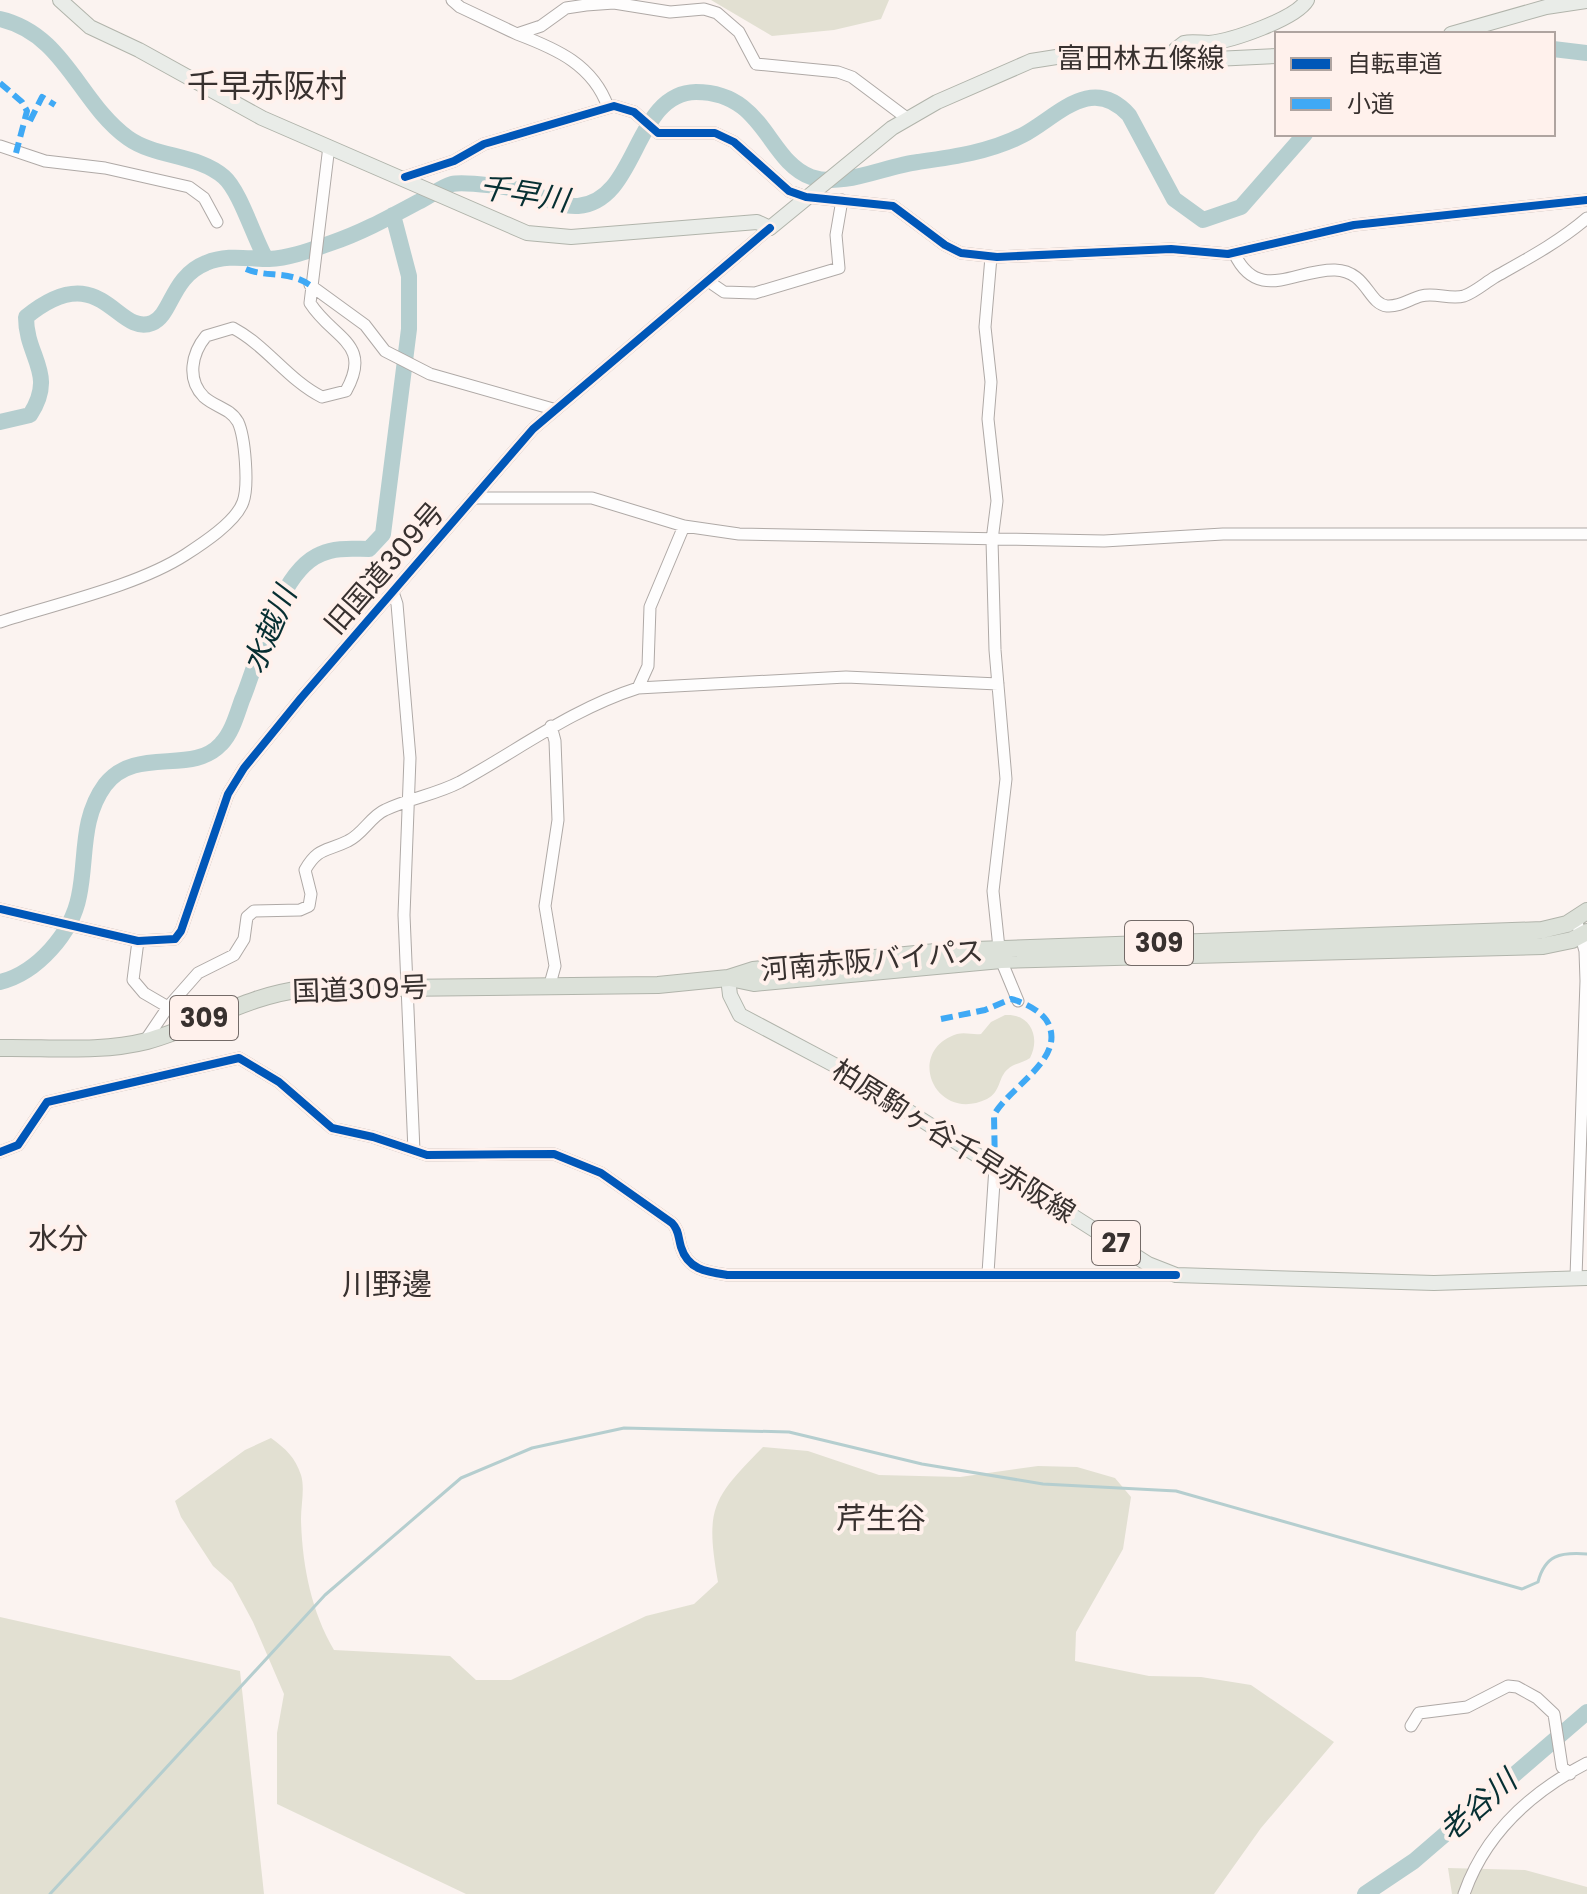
<svg xmlns="http://www.w3.org/2000/svg" width="1587" height="1894" viewBox="0 0 1587 1894" font-family="Poppins,'Noto Sans JP',sans-serif">
<style>
.green{fill:#e2e0d2}
.lines{fill:none;stroke-linecap:round;stroke-linejoin:round}
.stream{stroke:#b5cecf;stroke-width:3}
.river{stroke:#b5cecf;stroke-width:16}
.minor-casing{stroke:#afa9a6;stroke-width:13}
.major-casing{stroke:#b1b4ab;stroke-width:16}
.highway-casing{stroke:#b1b4ab;stroke-width:18}
.minor{stroke:#fefdfd;stroke-width:11}
.major{stroke:#e9ece8;stroke-width:14}
.highway{stroke:#dce1d9;stroke-width:16}
.quiet{stroke:#3fa9f5;stroke-width:6;stroke-dasharray:12 6;stroke-linecap:butt}
.cycleway-casing{stroke:#fff1ec;stroke-width:13}
.cycleway{stroke:#0057b8;stroke-width:8}
.labels{text-anchor:middle;stroke-width:8;stroke-linejoin:round;paint-order:stroke}
.shield{fill:#fff1ec;stroke:#746b68;stroke-width:2}
.shield-label{font-size:26px;font-weight:bold;fill:#38312f}
.street-label{font-size:28px;fill:#38312f;stroke:#fff1ec}
.water-label{font-size:30px;font-style:italic;fill:#062f32;stroke:#fff1ec}
.neighbourhood-label{font-size:30px;fill:#38312f;stroke:#fff1ec}
.quarter-label{font-size:32px;fill:#38312f;stroke:#fff1ec}
</style>
<rect width="100%" height="100%" fill="#fbf3f0"/>
<path class="green" d="M711 0H889L881 19 834 30 772 36Z
M1005 1015C1030 1013 1041 1037 1030 1058 1023 1063 1013 1064 1008 1069 998 1077 1001 1092 987 1099 935 1124 904 1051 957 1034 966 1032 973 1035 981 1034L991 1022Z
M271 1438C286 1449 295 1457 301 1475 305 1488 301 1505 301 1519 302 1564 311 1611 334 1650L450 1656 476 1680H511L646 1616 694 1604 718 1582C705 1508 712 1499 763 1447L808 1451 879 1475 960 1477 1038 1466 1077 1467 1115 1478 1131 1497 1123 1549 1076 1632 1075 1661 1149 1676 1201 1677 1251 1685 1334 1742 1261 1828 1214 1894H466L277 1804V1733L284 1694 253 1622 232 1583 213 1566 181 1517 175 1501 245 1450Z
M0 1617 240 1671 264 1894H0Z
M1448 1868 1525 1870 1587 1887V1894H1452Z"/>
<g class="lines">
<path class="stream" d="M50 1894 325 1595 461 1478 532 1448 624 1428 789 1432 922 1464 1043 1484 1176 1491 1522 1589 1538 1582C1545 1555 1560 1552 1587 1554"/>
<path class="river" d="M0 19C65 34 79 103 128 138 156 158 198 154 224 177 240 191 254 238 266 259
M1553 49 1587 53
M0 422 30 415C57 373 26 358 26 317 102 255 116 337 152 323 172 315 171 277 206 263 227 254 248 259 269 259 290 258 311 250 331 243 361 233 390 217 418 202 429 197 441 187 452 184 464 181 517 188 529 192 544 198 560 207 578 206 639 201 633 93 696 92 765 92 767 161 811 177 843 188 885 166 918 162 953 157 990 152 1023 135 1056 118 1091 73 1129 115L1174 199 1203 220 1241 207 1305 134
M0 982C37 973 72 933 79 896 87 859 80 819 105 785 136 745 192 776 221 744 232 733 237 714 242 700 259 660 278 571 321 554 336 547 353 549 369 549L383 534 409 329V276L393 215
M1365 1894 1414 1861 1587 1712"/>
<defs>
<path id="minor" d="M452 0 460 7 517 34 541 26 566 8 586 5 614 3 670 12 704 9 717 13 739 32 756 64 838 72 852 77 908 119
M517 34C557 49 593 65 608 107
M0 146 45 161 105 168 189 187 204 198 217 222
M405 177 454 161 484 144 614 106 634 112 658 133H715L734 142 789 191 806 197 893 206 945 245 961 253 997 257 1171 249 1228 254 1354 225 1587 200
M1234 253C1258 304 1295 269 1335 270 1367 271 1368 304 1387 306 1400 307 1410 299 1421 296 1435 292 1450 300 1464 296 1475 292 1485 283 1495 277 1527 259 1559 242 1587 218
M991 257 985 327 991 382 988 419 997 501 992 540 995 650 1006 779 993 891 999 948
M708 281 724 292 755 293 839 268 836 235 842 200
M310 285 365 325 385 351 430 374 553 409
M473 498H592L684 526 739 534 1104 541 1223 534H1587
M393 592 397 604 410 758 404 915 414 1151
M0 622C55 604 137 586 185 555 202 544 236 522 243 502 249 486 245 437 238 422 230 408 215 407 204 397 186 379 192 353 206 336L233 328C267 346 288 380 322 397L346 391C373 343 333 339 310 303L329 146
M638 688 648 666 650 607 684 526
M0 909 138 941 175 939 181 931 228 794 244 768 301 698 533 429 770 228
M138 941 133 980 144 993 168 1007 145 1041
M1001 960 1018 1001
M550 984 555 966 545 906 558 820 555 741 551 726
M168 1007 198 973 234 955 244 939 247 917 254 911 300 910 309 906 311 894 305 870C318 847 326 852 348 841 363 834 371 816 385 810 410 798 435 795 460 782 520 749 572 709 638 688L846 677 998 684
M0 1152 18 1145 47 1102 239 1058 279 1082 332 1128 373 1137 427 1155 554 1154 601 1173 672 1223C679 1230 678 1237 681 1247 688 1270 707 1272 728 1275H1171
M988 1273 995 1167
M1576 1277 1586 981 1585 951 1576 919
M1411 1726 1419 1713 1467 1707 1508 1686 1517 1687 1537 1698 1554 1714 1562 1767 1570 1774
M1464 1894C1485 1834 1531 1792 1587 1763"/>
<path id="major" d="M60 0 90 27 139 50 262 118 527 233 571 237 757 222 770 228 892 128 937 102 1031 61 1069 55 1173 61 1277 56
M1451 34 1546 7 1587 1
M1173 61 1175 50 1184 43C1192 41 1201 43 1209 43 1231 41 1296 19 1307 0
M728 978 730 995 740 1015 842 1069 1148 1264 1176 1275 1434 1283 1587 1278"/>
<path id="highway" d="M730 978 754 983 1001 960 1543 946 1572 940 1587 932
M0 1048C48 1047 100 1053 147 1041 202 1026 247 995 304 989L658 985 728 978 753 970 946 951 1542 930 1567 924 1587 911"/>
</defs>
<use href="#minor" class="minor-casing"/>
<use href="#major" class="major-casing"/>
<use href="#highway" class="highway-casing"/>
<use href="#minor" class="minor"/>
<use href="#major" class="major"/>
<use href="#highway" class="highway"/>
<path class="quiet" d="M0 83 22 102 27 111 16 153
M30 121 42 97 55 105
M246 269C268 278 288 270 310 285
M941 1019 985 1010 1011 999C1023 1002 1042 1011 1048 1023 1066 1059 1009 1087 994 1115L995 1167"/>
<defs>
<path id="cycleway" d="M405 177 454 161 484 144 614 106 634 112 658 133H715L734 142 789 191 806 197 893 206 945 245 961 253 997 257 1171 249 1228 254 1354 225 1587 200
M0 909 138 941 175 939 181 931 228 794 244 768 301 698 533 429 770 228
M0 1152 18 1145 47 1102 239 1058 279 1082 332 1128 373 1137 427 1155 554 1154 601 1173 672 1223C679 1230 678 1237 681 1247 688 1270 707 1272 728 1275H1176"/>
</defs>
<use href="#cycleway" class="cycleway-casing"/>
<use href="#cycleway" class="cycleway"/>
</g>
<g class="labels">
<g class="shield">
<rect x="1125" y="921" width="68" height="44" rx="6"/>
<rect x="170" y="996" width="68" height="44" rx="6"/>
<rect x="1092" y="1221" width="48" height="44" rx="6"/>
</g>
<g class="shield-label">
<text x="1159" y="952">309</text>
<text x="204" y="1027">309</text>
<text x="1116" y="1252">27</text>
</g>
<g class="street-label">
<text x="1141" y="68">富田林五條線</text>
<text transform="translate(384 568) rotate(-49)" y="10">旧国道309号</text>
<text transform="translate(872 960) rotate(-5)" y="10">河南赤阪バイパス</text>
<text transform="translate(360 989) rotate(-2)" y="10">国道309号</text>
<text transform="translate(954 1141) rotate(32)" y="10">柏原駒ヶ谷千早赤阪線</text>
</g>
<g class="water-label">
<text transform="translate(524 194) rotate(9)" y="10">千早川</text>
<text transform="translate(270 630) rotate(-67)" y="10">水越川</text>
<text transform="translate(1478 1806) rotate(-41)" y="10">老谷川</text>
</g>
<g class="neighbourhood-label">
<text x="58" y="1249">水分</text>
<text x="387" y="1295">川野邊</text>
<text x="881" y="1529">芹生谷</text>
</g>
<g class="quarter-label">
<text x="267" y="97">千早赤阪村</text>
</g>
</g>
<rect x="1275" y="32" width="280" height="104" fill="#fff1ec" stroke="#afa4a0" stroke-width="2"/>
<rect x="1291" y="58" width="40" height="12" fill="#0057b8" stroke="#afa4a0" stroke-width="2"/>
<text x="1347" y="72" font-size="24" fill="#38312f">自転車道</text>
<rect x="1291" y="98" width="40" height="12" fill="#3fa9f5" stroke="#afa4a0" stroke-width="2"/>
<text x="1347" y="112" font-size="24" fill="#38312f">小道</text>
</svg>
